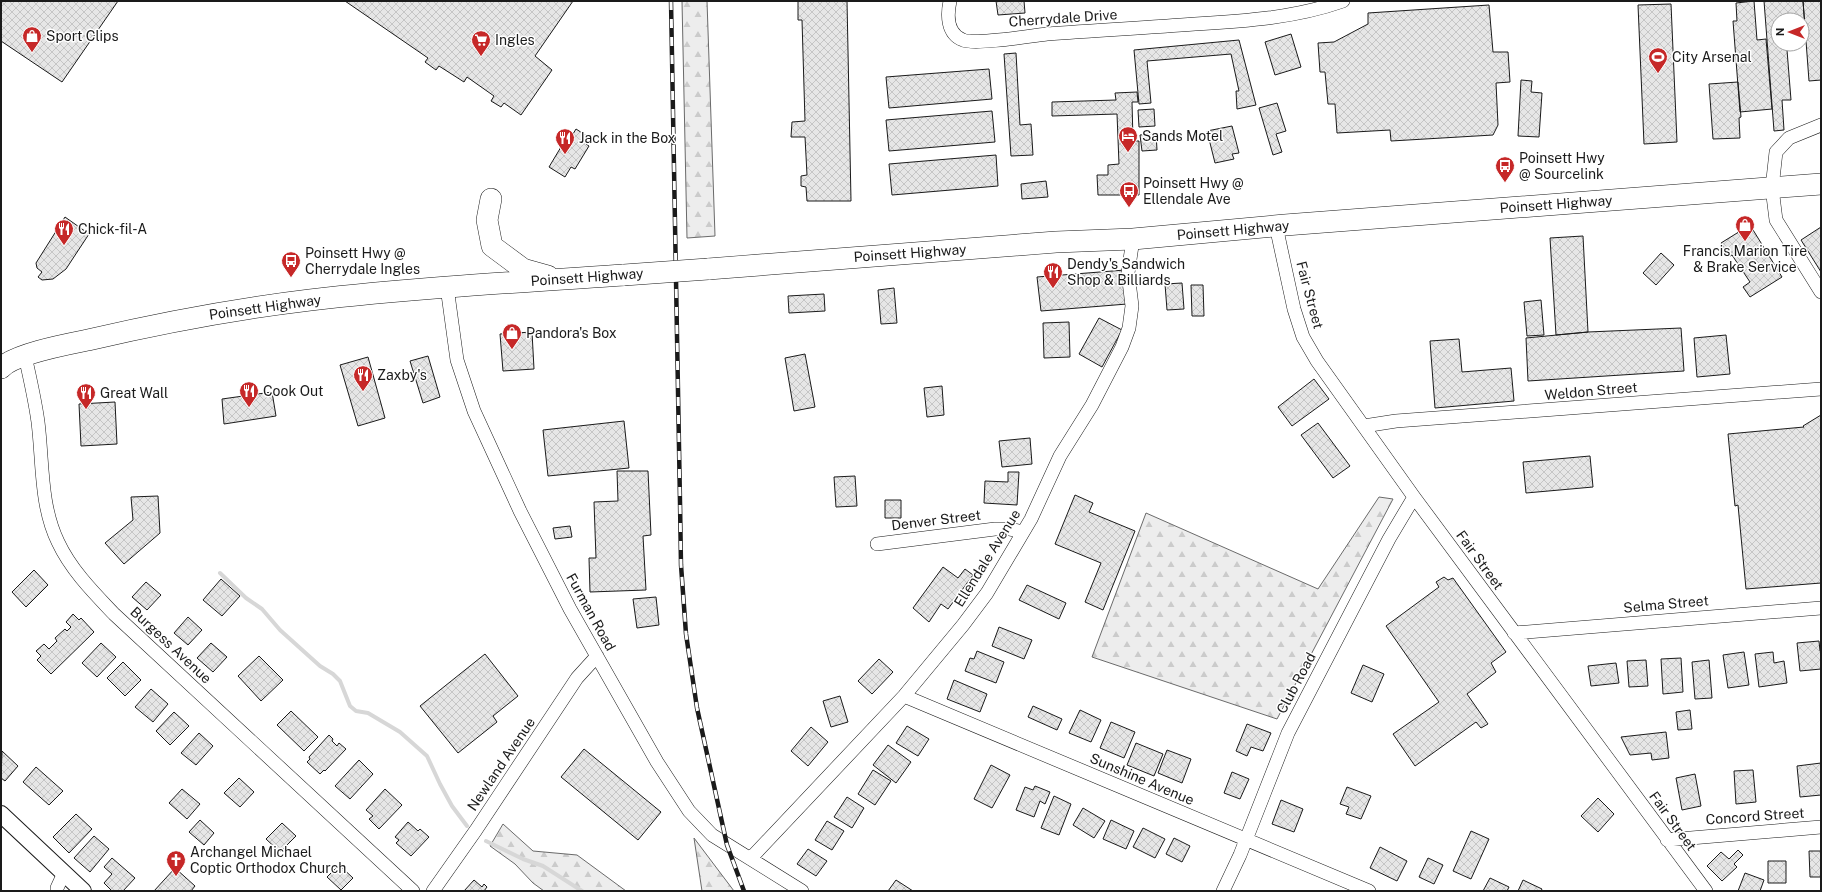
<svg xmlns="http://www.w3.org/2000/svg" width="1822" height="892" viewBox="0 0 1822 892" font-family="'Public Sans',sans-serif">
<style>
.forest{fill:url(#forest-firs);stroke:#6a6a6a}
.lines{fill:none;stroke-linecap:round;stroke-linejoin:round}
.stream{stroke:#d7d7d7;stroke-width:4}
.building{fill:url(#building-cross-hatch);stroke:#1a1a1a}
.minor-casing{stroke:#1a1a1a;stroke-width:14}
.tertiary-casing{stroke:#1a1a1a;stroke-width:18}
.trunk-casing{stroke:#1a1a1a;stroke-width:22}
.minor{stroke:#fff;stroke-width:13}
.tertiary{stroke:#fff;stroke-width:16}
.trunk{stroke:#fff;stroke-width:21}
.rail-casing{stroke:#1a1a1a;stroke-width:4.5}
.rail{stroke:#fff;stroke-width:3;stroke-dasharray:9;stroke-linecap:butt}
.trunk-bridge-casing{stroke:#1a1a1a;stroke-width:22;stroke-linecap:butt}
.trunk-bridge{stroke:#fff;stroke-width:21}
.labels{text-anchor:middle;stroke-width:3;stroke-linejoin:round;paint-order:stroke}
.street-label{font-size:14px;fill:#1a1a1a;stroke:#fff}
.poi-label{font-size:14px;fill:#1a1a1a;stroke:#fff;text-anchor:start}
</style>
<defs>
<pattern id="forest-firs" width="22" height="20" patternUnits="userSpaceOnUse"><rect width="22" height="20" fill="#ededed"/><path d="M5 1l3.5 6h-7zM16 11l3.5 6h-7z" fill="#cbcbcb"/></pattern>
<pattern id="building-cross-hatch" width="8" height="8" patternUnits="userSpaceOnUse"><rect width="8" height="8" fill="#e6e6e6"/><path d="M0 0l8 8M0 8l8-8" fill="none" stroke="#c5c5c5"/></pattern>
</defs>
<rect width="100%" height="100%" fill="#fff"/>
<path class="forest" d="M682 1H707L715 236 687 238Z
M1379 497 1393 499 1277 719 1092 657 1146 513 1318 589Z
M503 824 533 851 577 855 626 891H544L533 883 515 864 490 846Z
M694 838 734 891H702Z"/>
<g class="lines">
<path class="stream" d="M220 573 246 598 262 609 280 630 320 666 333 674 340 681 350 706 356 711 368 713 400 732 427 756 440 784 452 806 467 826
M486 841 523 859 543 866 582 891"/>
</g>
<path class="building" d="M1 1H118L62 82 1 41Z
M345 1H573L535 56 552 70 521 115 504 103 501 107 491 101 494 96 467 77 464 82 439 66 436 70 425 62 428 58Z
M798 1H847L851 201H807L806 187 801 186V176L807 175 805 137H791L792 122 805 121 802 20H798Z
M996 1H1024L1025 13 998 15Z
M1754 1 1757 40 1766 39 1772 109 1740 112 1733 21H1737L1736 3Z
M1764 1H1803L1805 27 1802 28V20H1778V44H1784V49L1787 50 1791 100H1782L1784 130 1774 131Z
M1803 1H1821V80L1809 81Z
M1671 4 1677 142 1644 144 1638 5Z
M1489 5 1493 52H1508L1510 82 1496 83 1498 125 1493 135 1391 141 1390 130 1337 133 1335 104H1328L1325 72H1320L1318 43 1334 42 1368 24V13Z
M1291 34 1301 67 1275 75 1265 42Z
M1239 40 1256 105 1237 109 1236 91H1239L1231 54 1147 61 1151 103 1139 104 1134 50Z
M1016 53 1020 125 1031 124 1033 155 1011 156 1004 54Z
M989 69 992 99 889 108 886 77Z
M1521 80 1532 81 1531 92 1542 93 1539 137 1518 136Z
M1738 82 1741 117 1739 118 1740 138 1713 139 1709 84Z
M1137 92 1138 102H1132L1133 141H1139V195H1098L1097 175H1108V165L1119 164 1117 114 1052 116V102L1116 100 1115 93Z
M1277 103 1286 131 1276 134 1282 152 1273 155 1259 108Z
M1154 109 1155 126 1139 127 1138 110Z
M992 111 995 142 889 151 886 120Z
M1232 126 1239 153 1232 154 1234 159 1215 163 1207 131Z
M576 129 590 138 586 144 589 146 575 169 571 167 565 177 549 167 561 147 559 146 569 131 573 134Z
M1156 133 1157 150 1142 151 1140 135Z
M996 155 998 186 892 195 889 164Z
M1046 181 1048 197 1022 199 1021 184Z
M65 217 89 234 66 269 53 279 42 280 38 277 42 272 37 268 36 263Z
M1750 225 1782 277 1750 297 1743 287 1750 282 1732 255 1730 256 1721 243Z
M1821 227V272L1801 240Z
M1583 236 1588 332 1556 335 1550 238Z
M1661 253 1674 265 1656 285 1643 273Z
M1125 270 1127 304 1041 311 1037 277Z
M1182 283 1184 309 1167 310 1165 284Z
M1191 285H1203L1204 316H1192Z
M894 288 897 323 881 324 878 290Z
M824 294 825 311 789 313 788 296Z
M1541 300 1544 335 1527 336 1524 302Z
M1099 318 1122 330 1102 367 1079 354Z
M1069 322 1070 357 1044 358 1043 323Z
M1681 328 1684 371 1528 381 1526 338 1588 332Z
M532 332 534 369 503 371 500 334Z
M1726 335 1730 374 1697 377 1694 338Z
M1459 339 1462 372 1511 368 1514 401 1435 408 1430 341Z
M805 354 815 407 794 411 785 358Z
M428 356 440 397 423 403 410 361Z
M368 357 385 418 358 426 340 365Z
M1314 379 1329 399 1292 426 1278 407Z
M942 386 944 415 927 417 924 388Z
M272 392 276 416 224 424 222 399Z
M115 402 117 444 81 446 79 404Z
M1821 415V583L1746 589 1738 505 1735 506 1728 434 1804 427 1803 426Z
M624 421 629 468 548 476 543 430Z
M1318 423 1350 466 1333 478 1301 435Z
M1030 438 1032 464 1002 467 999 441Z
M1590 456 1593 487 1526 493 1523 462Z
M617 471H648L651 535 643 536 646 590 590 592 589 558H596L594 502 618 501Z
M1008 472H1019L1017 505 984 503 985 481 1008 482Z
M855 476 857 506 836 507 834 477Z
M1075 495 1093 503 1089 512 1135 531 1103 610 1085 602 1101 563 1055 544Z
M158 496 160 533 124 564 105 543 133 520 131 497Z
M885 500H901V518H885Z
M570 526 572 537 555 539 553 528Z
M943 567 958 578 965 569 973 575 948 609 941 604 929 622 913 608Z
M34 570 48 585 26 607 12 592Z
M1444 577 1448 580 1453 578 1506 652 1491 663 1496 672 1467 694 1488 724 1481 728 1476 722 1415 766 1393 734 1439 702 1386 626 1439 587 1436 582Z
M221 579 240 596 222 616 203 600Z
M146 582 161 595 147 610 132 597Z
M1027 585 1066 603 1059 619 1019 600Z
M656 597 659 625 637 628 633 599Z
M73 614 79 620 81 618 94 632 51 674 37 660 41 656 36 651 44 644 49 649 57 641 55 638 65 629 67 631 71 627 66 622Z
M188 617 202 630 188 645 174 633Z
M999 627 1032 640 1024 659 992 646Z
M1819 641 1820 651H1821V669L1800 671 1797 643Z
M101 643 116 657 97 677 82 663Z
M211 643 227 657 213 672 197 658Z
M977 651 1004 662 996 683 965 671 970 658 974 659Z
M1744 652 1749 685 1728 688 1723 655Z
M1773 652 1774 663 1784 661 1787 683 1759 687 1755 654Z
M485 654 518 696 493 716 497 722 458 753 420 706Z
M259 656 283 680 261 701 238 676Z
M1681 658 1683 692 1663 694 1661 659Z
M879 659 893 672 872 694 858 681Z
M1646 660 1648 686 1629 687 1627 661Z
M1709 660 1712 698 1695 699 1692 662Z
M123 662 141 680 125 696 107 678Z
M1616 663 1619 683 1591 686 1588 666Z
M1363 665 1384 674 1372 702 1351 693Z
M954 680 987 694 980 712 947 699Z
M151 689 168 704 153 722 135 707Z
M840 696 848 722 831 727 823 701Z
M1033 706 1062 719 1057 730 1028 717Z
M1080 710 1101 720 1091 742 1069 733Z
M1690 710 1692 729 1678 730 1676 712Z
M291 711 318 737 304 751 277 725Z
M174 712 189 726 170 745 156 731Z
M1111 722 1135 732 1124 758 1100 748Z
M1247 724 1271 733 1263 751 1251 747 1247 756 1236 751Z
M907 726 929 739 918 756 896 743Z
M811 727 828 742 808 766 791 751Z
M1666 732 1669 758 1652 760 1651 753 1630 755 1621 737Z
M199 733 213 746 196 765 181 753Z
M329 735 333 739 332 741 337 746 339 743 346 749 325 771 324 770 320 774 307 762 310 759 309 757Z
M1136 743 1163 754 1154 776 1127 765Z
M888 745 911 762 896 783 873 765Z
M584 749 661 812 638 840 561 777Z
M1167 750 1191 759 1182 783 1158 773Z
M2 751 18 766 5 781 1 778Z
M359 760 373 774 350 799 335 786Z
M1821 763V795L1800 797 1797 766Z
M991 765 1010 775 992 808 974 799Z
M36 767 63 791 49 805 23 782Z
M873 770 891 781 875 805 858 794Z
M1753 770 1756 802 1736 804 1734 771Z
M1232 772 1249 779 1240 799 1224 793Z
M1695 774 1701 806 1682 810 1676 778Z
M239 778 254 792 240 807 224 793Z
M1035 786 1050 792 1045 804 1040 801 1034 817 1016 810 1025 787 1033 790Z
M1347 787 1371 796 1361 819 1346 814 1349 807 1340 804Z
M182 789 200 804 187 819 169 803Z
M385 789 402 805 379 829 369 819 373 816 366 810Z
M1054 796 1071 804 1059 835 1041 828Z
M847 797 864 808 852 828 834 817Z
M1598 798 1614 814 1598 832 1581 816Z
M1281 800 1303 809 1294 832 1272 824Z
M1083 808 1105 821 1094 838 1073 825Z
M76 814 92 829 69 853 53 837Z
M200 820 214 833 204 845 189 832Z
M1111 820 1134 831 1126 849 1103 839Z
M827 821 844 831 832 850 815 840Z
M408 822 418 831 420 829 429 837 411 856 396 843 399 840 395 837Z
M282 823 296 836 280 852 266 839Z
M1143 828 1165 839 1155 858 1133 847Z
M1471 831 1489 839 1471 879 1453 871Z
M94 836 109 849 90 872 74 858Z
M1174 838 1190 846 1182 862 1166 854Z
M1380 847 1407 861 1397 881 1370 868Z
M808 849 827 861 816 876 797 864Z
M1738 850 1743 855 1734 864 1737 867 1722 881 1707 866 1721 852 1729 859Z
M1809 851H1821V877H1810Z
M112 858 135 878 123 891H112L104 883 112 874 104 867Z
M1428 858 1443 865 1434 884 1419 877Z
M1768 861H1786V883H1768Z
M339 865 353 878 341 890 327 877Z
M175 868 195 886 191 891H154Z
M1745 873 1764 880 1760 891H1738Z
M1490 878 1509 887 1507 891H1483Z
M474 880 482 887 484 884 487 887 484 891H464Z
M896 880 913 891H888Z
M1523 880 1542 889 1541 891H1518Z"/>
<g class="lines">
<defs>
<path id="minor" d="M950 1C947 15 947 34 963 40 974 45 1031 36 1047 34 1096 30 1145 28 1195 24 1245 21 1295 18 1343 1
M1821 125 1789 138 1776 152 1772 188 1776 220 1821 292
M1276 226 1294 309 1303 337 1317 361 1414 497 1706 891
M447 287 457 360 474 411 520 511 570 609 657 762 689 811 712 835 802 891
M25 356C30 378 35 400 38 422 43 462 40 505 58 542 71 570 94 593 114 614L413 891
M1364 426 1396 421 1821 389
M877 544 995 529H1009L1023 532
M1514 633 1821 608
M904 696 1369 891
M1667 840 1821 827
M751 858 904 696 963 625 987 593 1031 519 1060 456 1092 405 1122 347 1129 328 1132 306 1128 273 1133 239
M57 891V888L64 873
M433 891 476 830 577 678 597 656
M1223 891 1240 855 1288 733 1389 539 1414 497"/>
<path id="tertiary" d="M1 814 83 891"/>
<path id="trunk" d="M491 199 487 220 492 246 523 269 548 276
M708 269 1056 242 1133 239 1285 225 1821 184
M1 368C14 354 68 344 88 340 161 323 235 309 310 300 414 288 519 282 624 275"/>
</defs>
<use href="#minor" class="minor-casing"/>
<use href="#tertiary" class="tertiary-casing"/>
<use href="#trunk" class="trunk-casing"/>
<use href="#minor" class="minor"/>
<use href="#tertiary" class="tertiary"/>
<use href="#trunk" class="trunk"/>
<defs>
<path id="rail" d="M671 1 680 502 681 565 686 634 697 708 727 845 744 891"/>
</defs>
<use href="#rail" class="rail-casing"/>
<use href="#rail" class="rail"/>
<defs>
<path id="trunk-bridge" d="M624 275 708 269"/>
</defs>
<use href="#trunk-bridge" class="trunk-bridge-casing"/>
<use href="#trunk-bridge" class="trunk-bridge"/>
</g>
<defs>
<symbol id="shop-pin" viewBox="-11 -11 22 30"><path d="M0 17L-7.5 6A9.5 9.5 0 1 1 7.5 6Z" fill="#c62828" stroke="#fff"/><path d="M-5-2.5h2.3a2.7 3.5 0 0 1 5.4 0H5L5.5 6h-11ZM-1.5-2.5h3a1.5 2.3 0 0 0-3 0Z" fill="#fff"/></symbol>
<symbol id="supermarket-pin" viewBox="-11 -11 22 30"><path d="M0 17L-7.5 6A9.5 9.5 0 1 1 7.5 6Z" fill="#c62828" stroke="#fff"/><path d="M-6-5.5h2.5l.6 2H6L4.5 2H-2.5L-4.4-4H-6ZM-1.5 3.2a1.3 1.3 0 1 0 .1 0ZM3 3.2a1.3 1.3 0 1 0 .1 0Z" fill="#fff"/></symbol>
<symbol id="stadium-pin" viewBox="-11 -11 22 30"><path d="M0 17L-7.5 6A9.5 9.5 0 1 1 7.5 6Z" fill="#c62828" stroke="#fff"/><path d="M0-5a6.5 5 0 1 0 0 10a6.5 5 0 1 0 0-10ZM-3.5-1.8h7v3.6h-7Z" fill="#fff"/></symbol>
<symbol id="hotel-pin" viewBox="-11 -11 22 30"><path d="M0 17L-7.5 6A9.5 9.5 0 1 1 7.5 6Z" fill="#c62828" stroke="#fff"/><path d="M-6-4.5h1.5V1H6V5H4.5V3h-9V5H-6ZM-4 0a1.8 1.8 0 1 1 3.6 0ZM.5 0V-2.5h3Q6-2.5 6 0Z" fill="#fff"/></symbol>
<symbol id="restaurant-pin" viewBox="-11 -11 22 30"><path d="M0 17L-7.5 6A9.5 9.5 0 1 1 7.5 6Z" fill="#c62828" stroke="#fff"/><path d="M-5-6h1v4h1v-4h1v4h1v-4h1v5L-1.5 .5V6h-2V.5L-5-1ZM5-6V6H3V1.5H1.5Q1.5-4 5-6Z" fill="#fff"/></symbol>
<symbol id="bus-pin" viewBox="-11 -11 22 30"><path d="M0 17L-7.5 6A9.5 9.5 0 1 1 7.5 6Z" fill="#c62828" stroke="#fff"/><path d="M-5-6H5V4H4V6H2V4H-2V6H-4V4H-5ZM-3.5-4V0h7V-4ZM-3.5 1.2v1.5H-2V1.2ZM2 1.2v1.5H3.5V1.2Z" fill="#fff"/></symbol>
<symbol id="church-pin" viewBox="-11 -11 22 30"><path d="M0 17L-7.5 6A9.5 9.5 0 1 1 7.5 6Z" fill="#c62828" stroke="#fff"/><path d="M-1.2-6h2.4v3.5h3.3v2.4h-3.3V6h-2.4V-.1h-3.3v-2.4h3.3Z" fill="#fff"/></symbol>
</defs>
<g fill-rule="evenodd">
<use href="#shop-pin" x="21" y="25" width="22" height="30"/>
<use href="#supermarket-pin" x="470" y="29" width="22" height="30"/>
<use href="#stadium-pin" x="1647" y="46" width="22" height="30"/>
<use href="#hotel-pin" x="1117" y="125" width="22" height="30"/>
<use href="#restaurant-pin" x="554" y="127" width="22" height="30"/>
<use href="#bus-pin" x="1494" y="155" width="22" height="30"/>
<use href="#bus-pin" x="1118" y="180" width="22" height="30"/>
<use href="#shop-pin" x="1734" y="214" width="22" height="30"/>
<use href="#restaurant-pin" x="53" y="218" width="22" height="30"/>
<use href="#bus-pin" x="280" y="250" width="22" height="30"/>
<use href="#restaurant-pin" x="1042" y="261" width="22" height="30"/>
<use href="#shop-pin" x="501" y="322" width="22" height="30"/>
<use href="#restaurant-pin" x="352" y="364" width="22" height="30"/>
<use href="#restaurant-pin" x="238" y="380" width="22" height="30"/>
<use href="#restaurant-pin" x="75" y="382" width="22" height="30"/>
<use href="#church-pin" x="165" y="849" width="22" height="30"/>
</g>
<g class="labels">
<g class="street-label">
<text transform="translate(1063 18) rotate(-4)" y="5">Cherrydale Drive</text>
<text transform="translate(1556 204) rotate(-4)" y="5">Poinsett Highway</text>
<text transform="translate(1233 230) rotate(-5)" y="5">Poinsett Highway</text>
<text transform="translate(910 253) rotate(-4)" y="5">Poinsett Highway</text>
<text transform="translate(587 277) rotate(-4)" y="5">Poinsett Highway</text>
<text transform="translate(1310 295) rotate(75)" y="5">Fair Street</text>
<text transform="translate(265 307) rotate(-8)" y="5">Poinsett Highway</text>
<text transform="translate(1591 391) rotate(-5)" y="5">Weldon Street</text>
<text transform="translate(936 520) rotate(-7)" y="5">Denver Street</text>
<text transform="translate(987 558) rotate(-58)" y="5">Ellendale Avenue</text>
<text transform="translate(1480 560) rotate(54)" y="5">Fair Street</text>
<text transform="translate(1666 604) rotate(-5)" y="5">Selma Street</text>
<text transform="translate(591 612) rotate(61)" y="5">Furman Road</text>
<text transform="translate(171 645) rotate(43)" y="5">Burgess Avenue</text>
<text transform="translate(1296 683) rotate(-62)" y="5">Club Road</text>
<text transform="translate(501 764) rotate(-56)" y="5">Newland Avenue</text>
<text transform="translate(1142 779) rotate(23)" y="5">Sunshine Avenue</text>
<text transform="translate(1755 816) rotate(-4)" y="5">Concord Street</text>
<text transform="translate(1673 821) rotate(54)" y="5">Fair Street</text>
</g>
<g class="poi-label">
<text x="46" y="41">Sport Clips</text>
<text x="495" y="45">Ingles</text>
<text x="1672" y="62">City Arsenal</text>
<text x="1142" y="141">Sands Motel</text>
<text x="579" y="143">Jack in the Box</text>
<text x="1519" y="163">Poinsett Hwy<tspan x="1519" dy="16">@ Sourcelink</tspan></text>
<text x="1143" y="188">Poinsett Hwy @<tspan x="1143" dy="16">Ellendale Ave</tspan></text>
<text x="78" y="234">Chick-fil-A</text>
<text x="1745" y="256" text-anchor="middle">Francis Marion Tire<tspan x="1745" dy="16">&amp; Brake Service</tspan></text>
<text x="305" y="258">Poinsett Hwy @<tspan x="305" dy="16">Cherrydale Ingles</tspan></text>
<text x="1067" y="269">Dendy's Sandwich<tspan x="1067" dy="16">Shop &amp; Billiards</tspan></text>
<text x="526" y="338">Pandora's Box</text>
<text x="377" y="380">Zaxby's</text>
<text x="263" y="396">Cook Out</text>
<text x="100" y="398">Great Wall</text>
<text x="190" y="857">Archangel Michael<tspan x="190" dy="16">Coptic Orthodox Church</tspan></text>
</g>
</g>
<rect width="1822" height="892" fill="none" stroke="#1a1a1a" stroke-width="4"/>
<g transform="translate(1790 32) rotate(270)"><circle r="19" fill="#ffffff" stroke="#a3a3a3"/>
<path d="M0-3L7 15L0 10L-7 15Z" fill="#c62828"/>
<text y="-6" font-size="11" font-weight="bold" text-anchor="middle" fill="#1a1a1a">N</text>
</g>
</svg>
